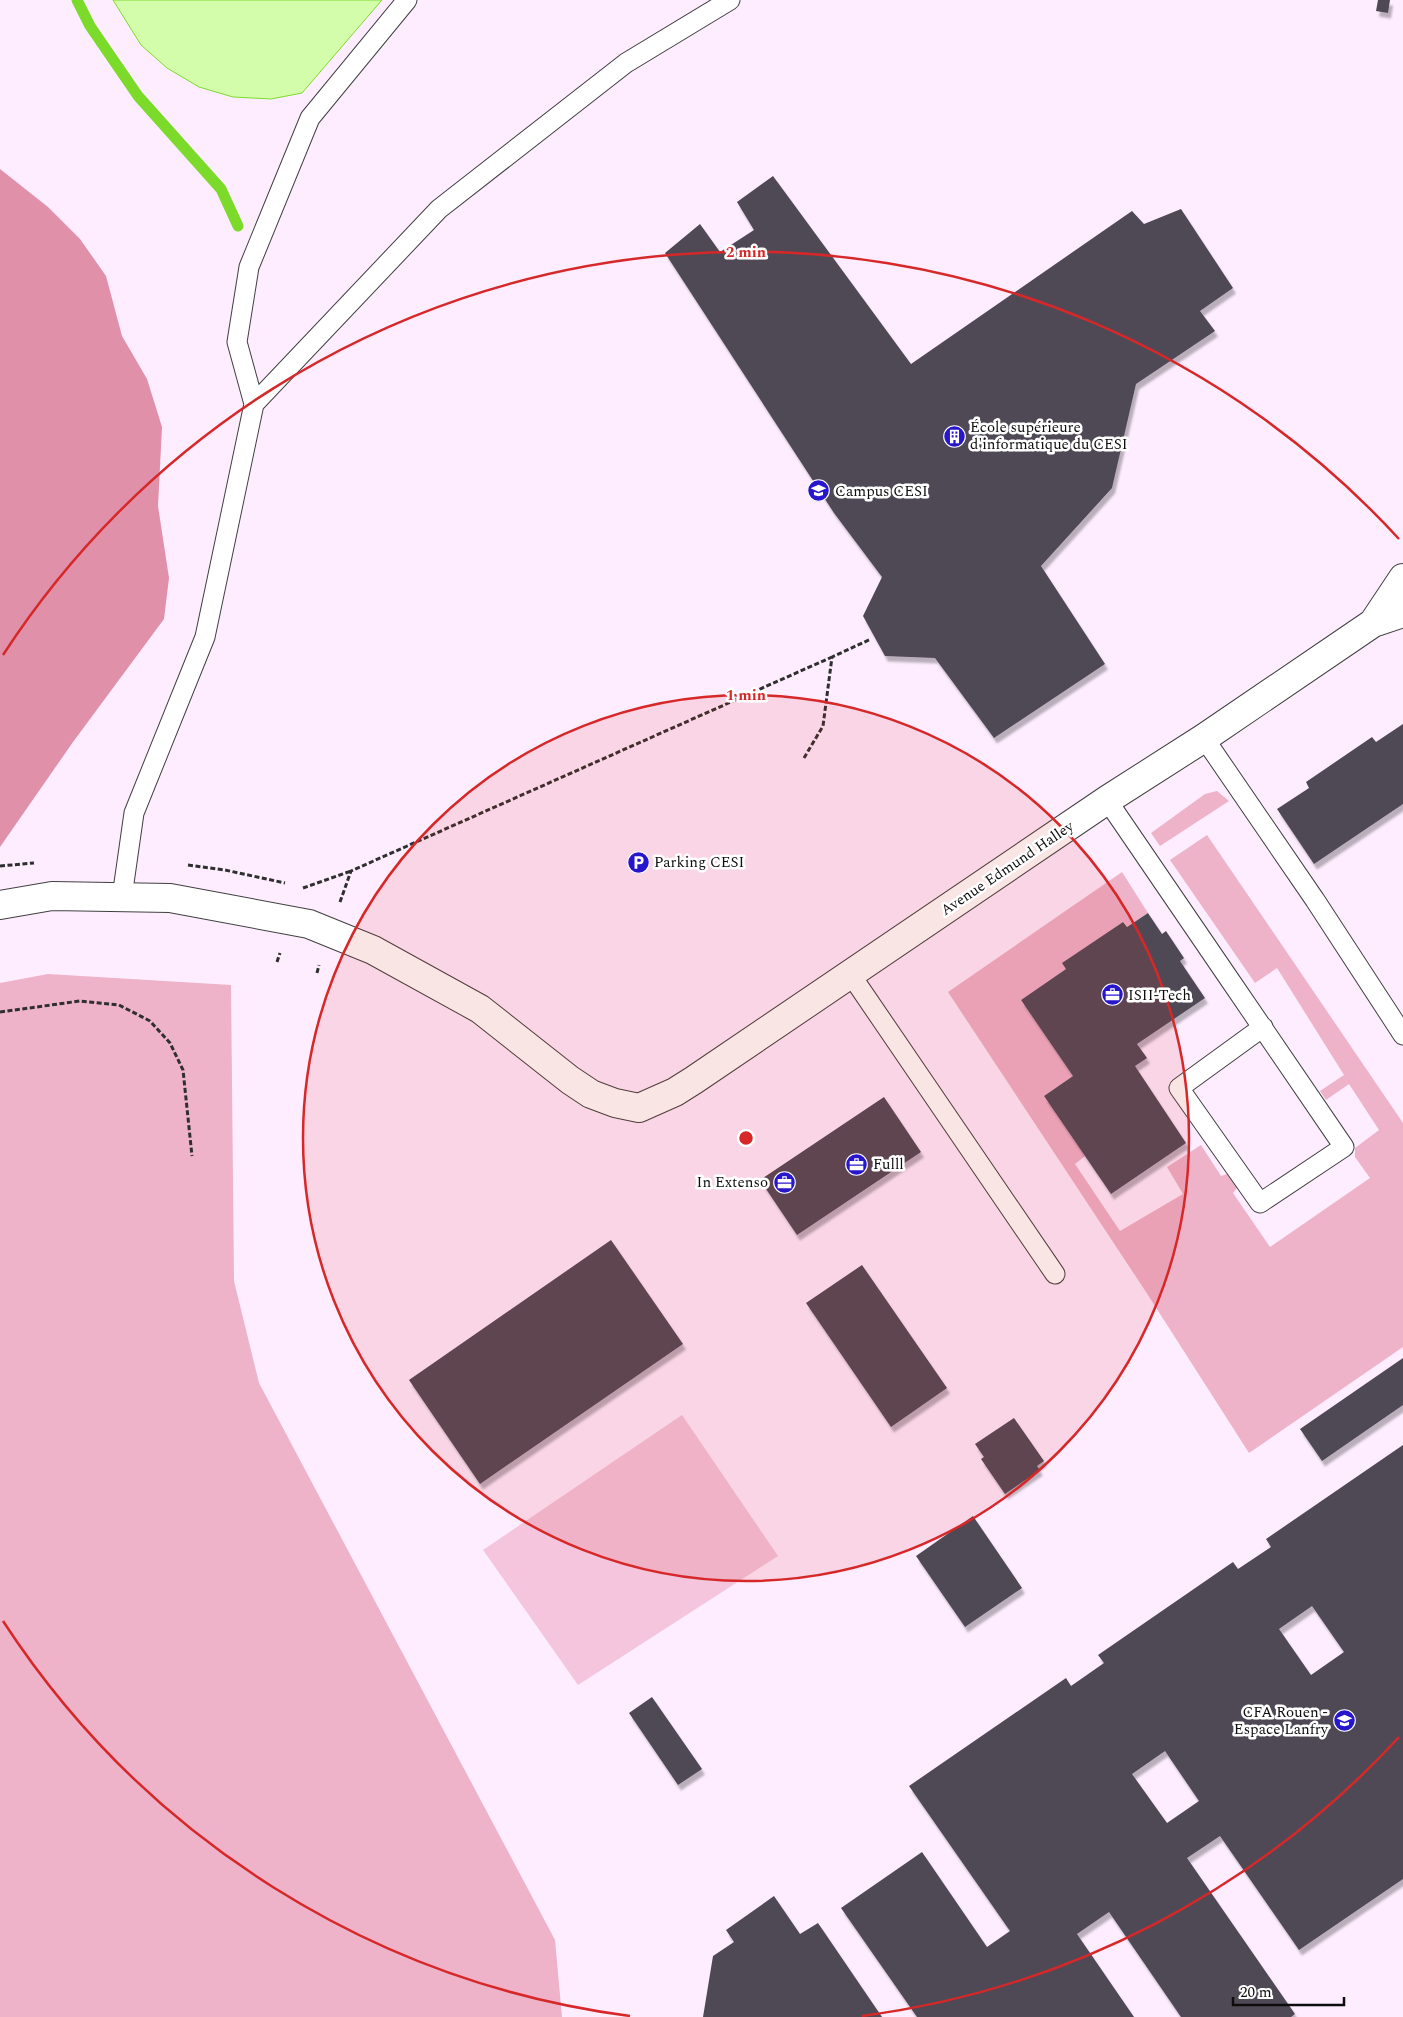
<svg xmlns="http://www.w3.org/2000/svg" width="1403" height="2017" viewBox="0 0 1403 2017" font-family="Spectral,serif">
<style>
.green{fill:#eeb2c9}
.forest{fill:#e090a9}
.pitch{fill:#f4c5dd}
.water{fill:#d3fdab;stroke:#7cdb2a}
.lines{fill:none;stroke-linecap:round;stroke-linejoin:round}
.stream{stroke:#7cdb2a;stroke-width:11}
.building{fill:#504857;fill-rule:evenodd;filter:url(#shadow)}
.service-casing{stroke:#404040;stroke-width:21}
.tertiary-casing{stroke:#404040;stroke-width:30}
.path{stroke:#2f2f2f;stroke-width:3;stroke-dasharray:5 2.5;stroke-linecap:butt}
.service{stroke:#fff;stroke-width:19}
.tertiary{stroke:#fff;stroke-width:28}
.ring{fill:none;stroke:#d62828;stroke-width:2.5}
.labels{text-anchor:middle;stroke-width:5;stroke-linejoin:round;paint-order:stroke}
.poi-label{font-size:15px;fill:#0d0d0d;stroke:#fff;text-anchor:start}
.street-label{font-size:15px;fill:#0d0d0d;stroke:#fff}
.centre{fill:#d62828;stroke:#fff;stroke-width:2.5}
.ring-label{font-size:15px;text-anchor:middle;font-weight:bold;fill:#d62828;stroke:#fff;stroke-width:5;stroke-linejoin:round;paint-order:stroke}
</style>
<defs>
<filter id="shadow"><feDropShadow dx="3" dy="5.5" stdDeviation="1" flood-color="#0004"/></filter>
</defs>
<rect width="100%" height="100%" fill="#feedff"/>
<path class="green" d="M1217 791 1229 801 1160 846 1151 833 1205 794Z
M1207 835 1403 1123V1347L1249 1453 1146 1292 948 992 1122 872 1148 913 1127 927 1123 922 1063 963 1066 969 1021 1000 1073 1076 1044 1096 1085 1156 1075 1164 1120 1231 1183 1194 1167 1167 1201 1145 1221 1176 1230 1173 1239 1185 1233 1193 1270 1247 1370 1178 1355 1157V1148L1379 1130 1349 1084 1326 1100 1320 1091 1344 1075 1277 968 1255 983 1170 860Z
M48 974 231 985 234 1281 259 1383 555 1940 562 2017H0V983Z"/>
<path class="forest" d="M0 169 48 207 80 239 106 276 122 336 147 379 162 427 158 506 169 578 164 619 73 742 0 847Z"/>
<path class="pitch" d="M682 1415 778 1556 578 1685 483 1550Z"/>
<path class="water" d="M113 0H382L302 93 271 99 233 97 199 87 167 68 141 45Z"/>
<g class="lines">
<path class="stream" d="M77 0 90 26 138 96 221 189 238 226"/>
</g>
<path class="building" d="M1378 0H1390L1388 13 1376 11Z
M773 176 911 364 1132 211 1144 224 1181 209 1233 288 1200 311 1215 331 1136 384 1112 488 1041 566 1105 664 994 738 935 658 885 656 863 616 882 577 834 513 665 253 700 224 720 252 754 230 737 202Z
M1403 724V804L1314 864 1277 809 1309 788 1306 782 1372 737 1376 742Z
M1148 913 1162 934 1166 931 1184 958 1180 961 1205 998 1137 1044 1147 1058 1135 1066 1186 1143 1111 1194 1044 1096 1073 1076 1021 1000 1066 969 1062 963 1123 922 1127 927Z
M884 1097 921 1152 797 1235 760 1180Z
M611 1240 683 1344 480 1484 409 1380Z
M862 1265 947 1388 891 1427 806 1303Z
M1403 1358V1405L1322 1461 1300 1429Z
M1014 1418 1044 1461 1037 1466 1040 1470 1005 1494 981 1459 984 1457 975 1444Z
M1403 1445V1879L1299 1950 1220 1836 1187 1858 1295 2014 1291 2017H1181L1109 1912 1077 1934 1134 2017H917L841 1908 922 1852 987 1947 1010 1931 909 1786 1066 1678 1071 1686 1104 1663 1098 1655 1233 1562 1238 1569 1271 1547 1266 1539ZM1312 1606 1344 1652 1311 1675 1279 1629ZM1165 1751 1199 1801 1167 1823 1132 1774Z
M973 1516 1022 1588 965 1627 916 1556Z
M652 1697 702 1769 678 1785 629 1713Z
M774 1896 800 1934 818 1923 882 2017H703L713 1956 734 1942 726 1930Z"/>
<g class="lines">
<defs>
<path id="service" d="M254 404 439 209 626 63 730 0
M1204 738 1315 900 1403 1035
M1107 800C1186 916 1265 1031 1344 1147L1260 1203 1179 1088 1263 1027
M122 897 134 813 205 637 254 404 237 342 249 267 310 118 407 0
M851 975 1055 1274"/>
<path id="tertiary" d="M1373 623 1403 578
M0 905 52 896 170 898 309 924 373 950 480 1009 570 1080 591 1094 615 1103 639 1108 675 1092 694 1080 1107 800 1204 738 1373 623 1403 613"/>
</defs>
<use href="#service" class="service-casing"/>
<use href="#tertiary" class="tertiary-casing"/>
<path class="path" d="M804 758 823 726 832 657 871 639
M188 865 225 870 285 883
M0 866 34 863
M303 888 351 871
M340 902 351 871 832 657
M277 962 280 953
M317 973 319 965
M0 1012 80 1001 119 1005 150 1021 170 1043 183 1070 192 1156"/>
<use href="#service" class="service"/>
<use href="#tertiary" class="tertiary"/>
</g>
<circle cx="746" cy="1138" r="443" fill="#d62828" fill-opacity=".12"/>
<g class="ring">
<circle cx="746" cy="1138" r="443"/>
<path d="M1399 1737A886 886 0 0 1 862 2016M630 2016A886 886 0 0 1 3 1621M3 655A886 886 0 0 1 1399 539"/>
</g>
<defs>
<symbol id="building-disc" viewBox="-11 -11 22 22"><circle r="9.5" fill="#2716cc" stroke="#fff"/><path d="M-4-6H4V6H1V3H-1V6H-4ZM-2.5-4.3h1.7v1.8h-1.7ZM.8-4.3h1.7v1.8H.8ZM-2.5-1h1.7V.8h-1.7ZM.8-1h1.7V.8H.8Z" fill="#fff"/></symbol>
<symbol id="university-disc" viewBox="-11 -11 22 22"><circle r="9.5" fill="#2716cc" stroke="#fff"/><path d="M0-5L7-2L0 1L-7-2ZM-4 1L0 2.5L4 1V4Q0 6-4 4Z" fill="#fff"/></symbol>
<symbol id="parking-disc" viewBox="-11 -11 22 22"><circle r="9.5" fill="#2716cc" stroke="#fff"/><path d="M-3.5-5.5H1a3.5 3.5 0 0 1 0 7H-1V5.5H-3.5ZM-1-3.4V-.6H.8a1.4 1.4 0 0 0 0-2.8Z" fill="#fff"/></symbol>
<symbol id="office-disc" viewBox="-11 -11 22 22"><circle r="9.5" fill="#2716cc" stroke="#fff"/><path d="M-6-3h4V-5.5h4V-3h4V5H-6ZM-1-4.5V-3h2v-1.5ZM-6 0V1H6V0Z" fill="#fff"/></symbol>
</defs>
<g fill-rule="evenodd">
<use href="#building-disc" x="942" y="424" width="25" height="25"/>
<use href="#university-disc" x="806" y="478" width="25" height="25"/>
<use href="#parking-disc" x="626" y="850" width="25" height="25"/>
<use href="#office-disc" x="1100" y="982" width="25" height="25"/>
<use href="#office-disc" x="844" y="1152" width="25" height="25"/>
<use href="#office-disc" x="772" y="1170" width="25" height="25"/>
<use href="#university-disc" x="1332" y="1708" width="25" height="25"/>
</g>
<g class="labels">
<g class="poi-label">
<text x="970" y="432">École supérieure<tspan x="970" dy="17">d'informatique du CESI</tspan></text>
<text x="835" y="496">Campus CESI</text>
<text x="654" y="867">Parking CESI</text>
<text x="1128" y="1000">ISII-Tech</text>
<text x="873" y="1169">Fulll</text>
<text x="768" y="1187" text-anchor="end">In Extenso</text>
<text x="1328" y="1717" text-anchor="end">CFA Rouen -<tspan x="1328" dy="17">Espace Lanfry</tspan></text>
</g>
<g class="street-label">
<text transform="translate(1007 868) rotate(-34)" y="5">Avenue Edmund Halley</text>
</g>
</g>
<circle cx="746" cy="1138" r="8" class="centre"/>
<g class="ring-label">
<text x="746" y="257">2 min</text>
<text x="746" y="700">1 min</text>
</g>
<path d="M1233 1997v8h111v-8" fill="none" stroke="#0d0d0d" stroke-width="2.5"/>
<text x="1240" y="1997" font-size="15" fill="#0d0d0d" stroke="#ffffff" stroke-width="4" paint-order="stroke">20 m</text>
</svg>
